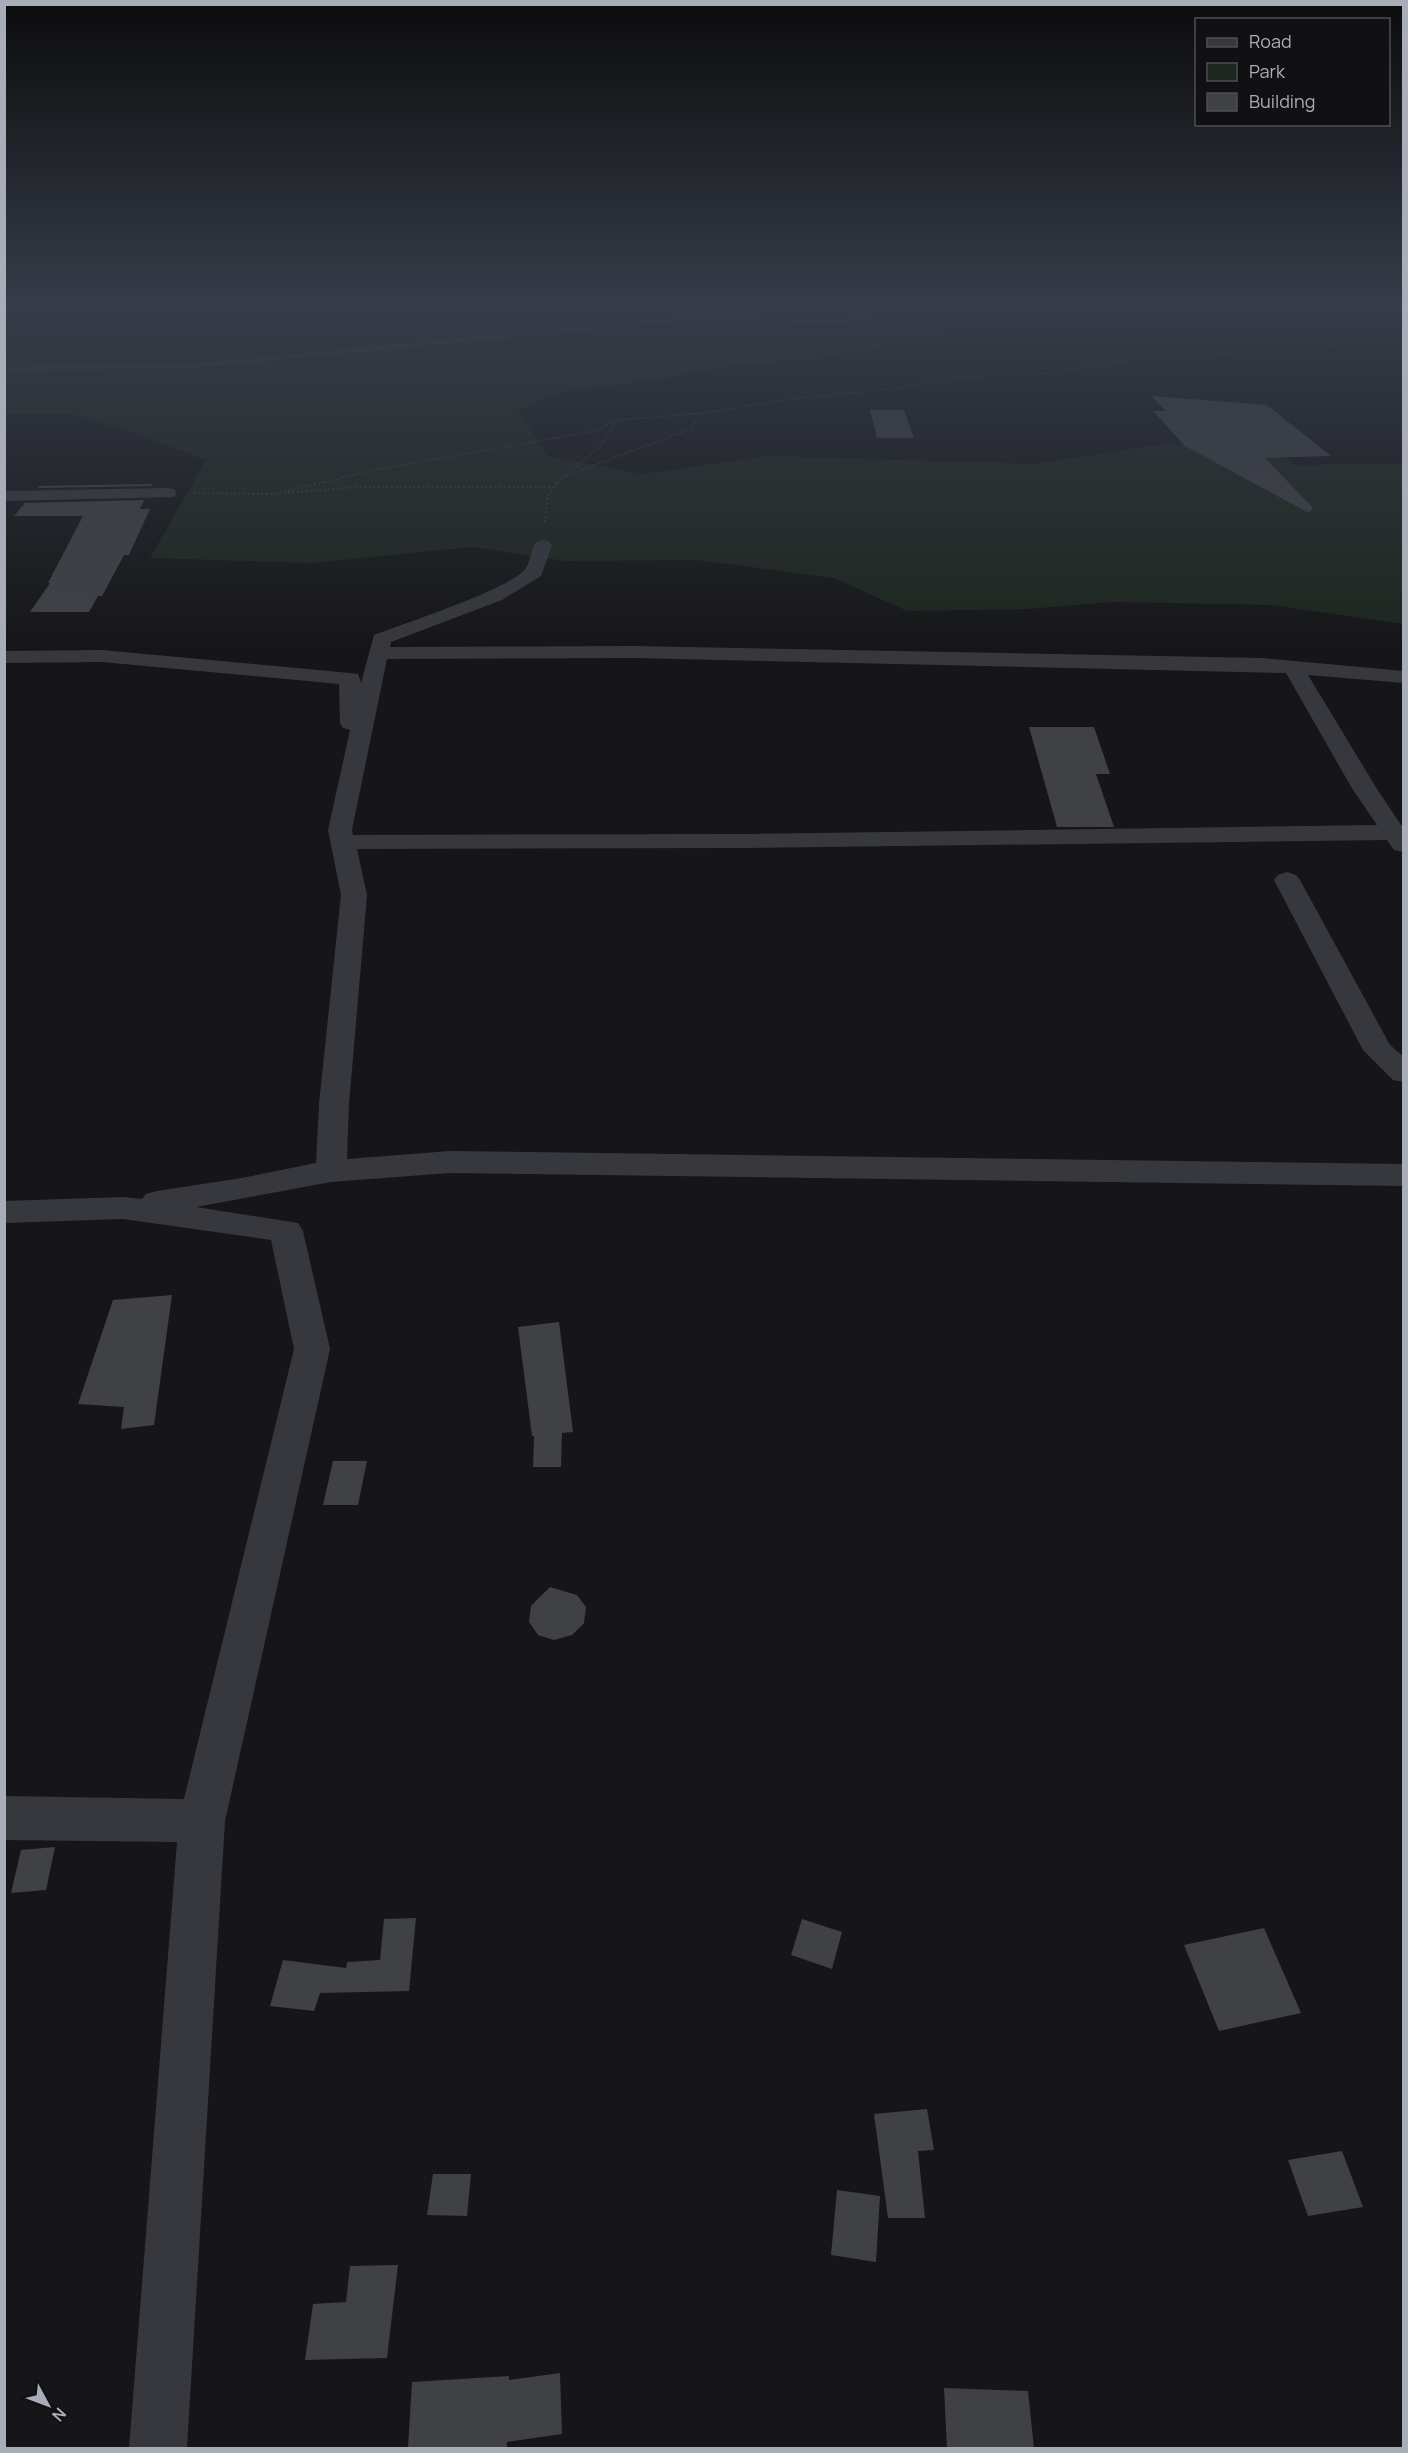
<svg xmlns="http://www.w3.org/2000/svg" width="1408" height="2453" viewBox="0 0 1408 2453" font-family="Manrope,sans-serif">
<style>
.green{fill:#1e261f}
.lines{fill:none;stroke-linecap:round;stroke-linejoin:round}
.stream{stroke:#2c353c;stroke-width:4.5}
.building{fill:#404145}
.path-far1{stroke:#3d3f44;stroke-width:1.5;stroke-dasharray:1.5 2;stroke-linecap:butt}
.path{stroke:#3d3f44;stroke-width:2;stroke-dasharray:1.5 3;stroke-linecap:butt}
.minor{fill:#37383d;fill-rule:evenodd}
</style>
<rect width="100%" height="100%" fill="#161618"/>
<path class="green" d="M4 304H1002L991 320 944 336 822 358 727 366 654 380 558 392 518 411 548 456 642 474 768 456 1034 464 1163 444 1265 445 1296 465 1403 464V624L1271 605 1112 602 1028 609 907 611 834 578 697 560 565 561 473 547 313 563 150 558 206 460 137 434 69 414H5Z"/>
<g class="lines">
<path class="stream" d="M4 369 201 365 681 319 842 321 905 304"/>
</g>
<path class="building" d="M1151 396 1267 405 1331 456 1265 458 1313 508 1309 513 1185 446 1153 411H1166Z
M870 410H904L914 438H877Z
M152 484 151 486 38 488 39 486Z
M144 500 140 509H150L129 555H124L102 596H98L89 612H30L50 583H48L83 516H14L25 503Z
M1029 727H1094L1110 774H1096L1114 827H1057Z
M172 1295 154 1425 121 1429 124 1407 78 1404 113 1300Z
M559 1322 573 1432 562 1433 561 1467H533L534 1436H532L518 1327Z
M333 1461H367L358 1505H323Z
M550 1587 577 1595 586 1607 584 1623 572 1635 554 1640 538 1635 529 1622 531 1606Z
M55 1847 46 1890 11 1893 21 1850Z
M416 1918 409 1991 320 1993 314 2011 270 2006 283 1960 346 1968 347 1962 380 1960 384 1919Z
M802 1919 842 1932 832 1969 791 1955Z
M1264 1928 1301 2013 1219 2031 1184 1945Z
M927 2109 934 2150 918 2151 925 2218H888L874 2114Z
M1342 2151 1363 2207 1308 2216 1288 2160Z
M433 2174H471L467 2216 427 2215Z
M837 2190 880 2196 876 2262 831 2255Z
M398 2265 387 2358 305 2360 313 2304 346 2302 350 2266Z
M560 2373 562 2434 507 2442V2448H408L412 2382 509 2376V2380Z
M944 2388 1028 2391 1034 2448H947Z"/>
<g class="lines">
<path class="path-far1" d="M556 480 690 429 704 413
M322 483 368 471 595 431 617 420 704 413 791 399 899 388 957 377 1049 373 1135 359 1316 347 1404 335
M557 483 601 445 617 421"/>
<path class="path" d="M194 493 276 494 328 481
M288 493 358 487H553
M545 522 548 496 558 481"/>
<path class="minor" d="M168 488 174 489 177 493 174 497 4 501V491Z
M543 540 550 542 552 546 541 576 502 600 391 642 390 647 634 646 1262 658 1404 671V683L1308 675 1377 789 1401 825H1404V852L1394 850 1387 840 748 848 357 849 367 895 349 1104 347 1159 450 1151 1404 1164V1186L450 1173 331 1182 196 1207 298 1223 303 1231 330 1349 225 1821 187 2448H129L177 1842 4 1840V1796L184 1799 294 1349 271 1240 123 1219 4 1223V1201L123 1197 142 1199 146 1194 157 1191 242 1178 316 1163 319 1104 341 895 328 830 350 730 343 728 340 723 339 684 102 662 4 663V651L102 650 350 673 358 674 361 683 374 635C402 624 513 588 526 568 531 560 531 550 536 542ZM634 658 1286 673 1353 790 1377 825 748 834 353 835 352 830 387 659Z
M1287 872 1296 875 1300 880 1390 1045 1404 1057V1082L1393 1080 1363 1050 1274 880 1278 875Z"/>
</g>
<linearGradient id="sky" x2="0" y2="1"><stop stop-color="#0c0c0d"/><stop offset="0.47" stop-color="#363c48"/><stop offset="1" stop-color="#363c48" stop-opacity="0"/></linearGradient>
<rect width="1408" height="648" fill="url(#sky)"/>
<rect width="1408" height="2453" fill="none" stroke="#a8adb8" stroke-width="12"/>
<rect x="1195" y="18" width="195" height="108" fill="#111113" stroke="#4d4f55" stroke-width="1.5"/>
<rect x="1207" y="38" width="30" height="9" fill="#37383d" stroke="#4d4f55" stroke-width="1.5"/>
<text x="1249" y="48" font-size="18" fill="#a8adb8">Road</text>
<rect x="1207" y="63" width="30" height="18" fill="#1e261f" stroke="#4d4f55" stroke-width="1.5"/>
<text x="1249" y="78" font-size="18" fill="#a8adb8">Park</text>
<rect x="1207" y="93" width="30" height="18" fill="#404145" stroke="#4d4f55" stroke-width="1.5"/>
<text x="1249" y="108" font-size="18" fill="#a8adb8">Building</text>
<g transform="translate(48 2405) rotate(131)" stroke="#111113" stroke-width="4.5" paint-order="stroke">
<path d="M0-4.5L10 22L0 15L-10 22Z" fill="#a8adb8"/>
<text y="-9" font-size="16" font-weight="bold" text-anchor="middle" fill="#a8adb8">N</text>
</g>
</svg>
